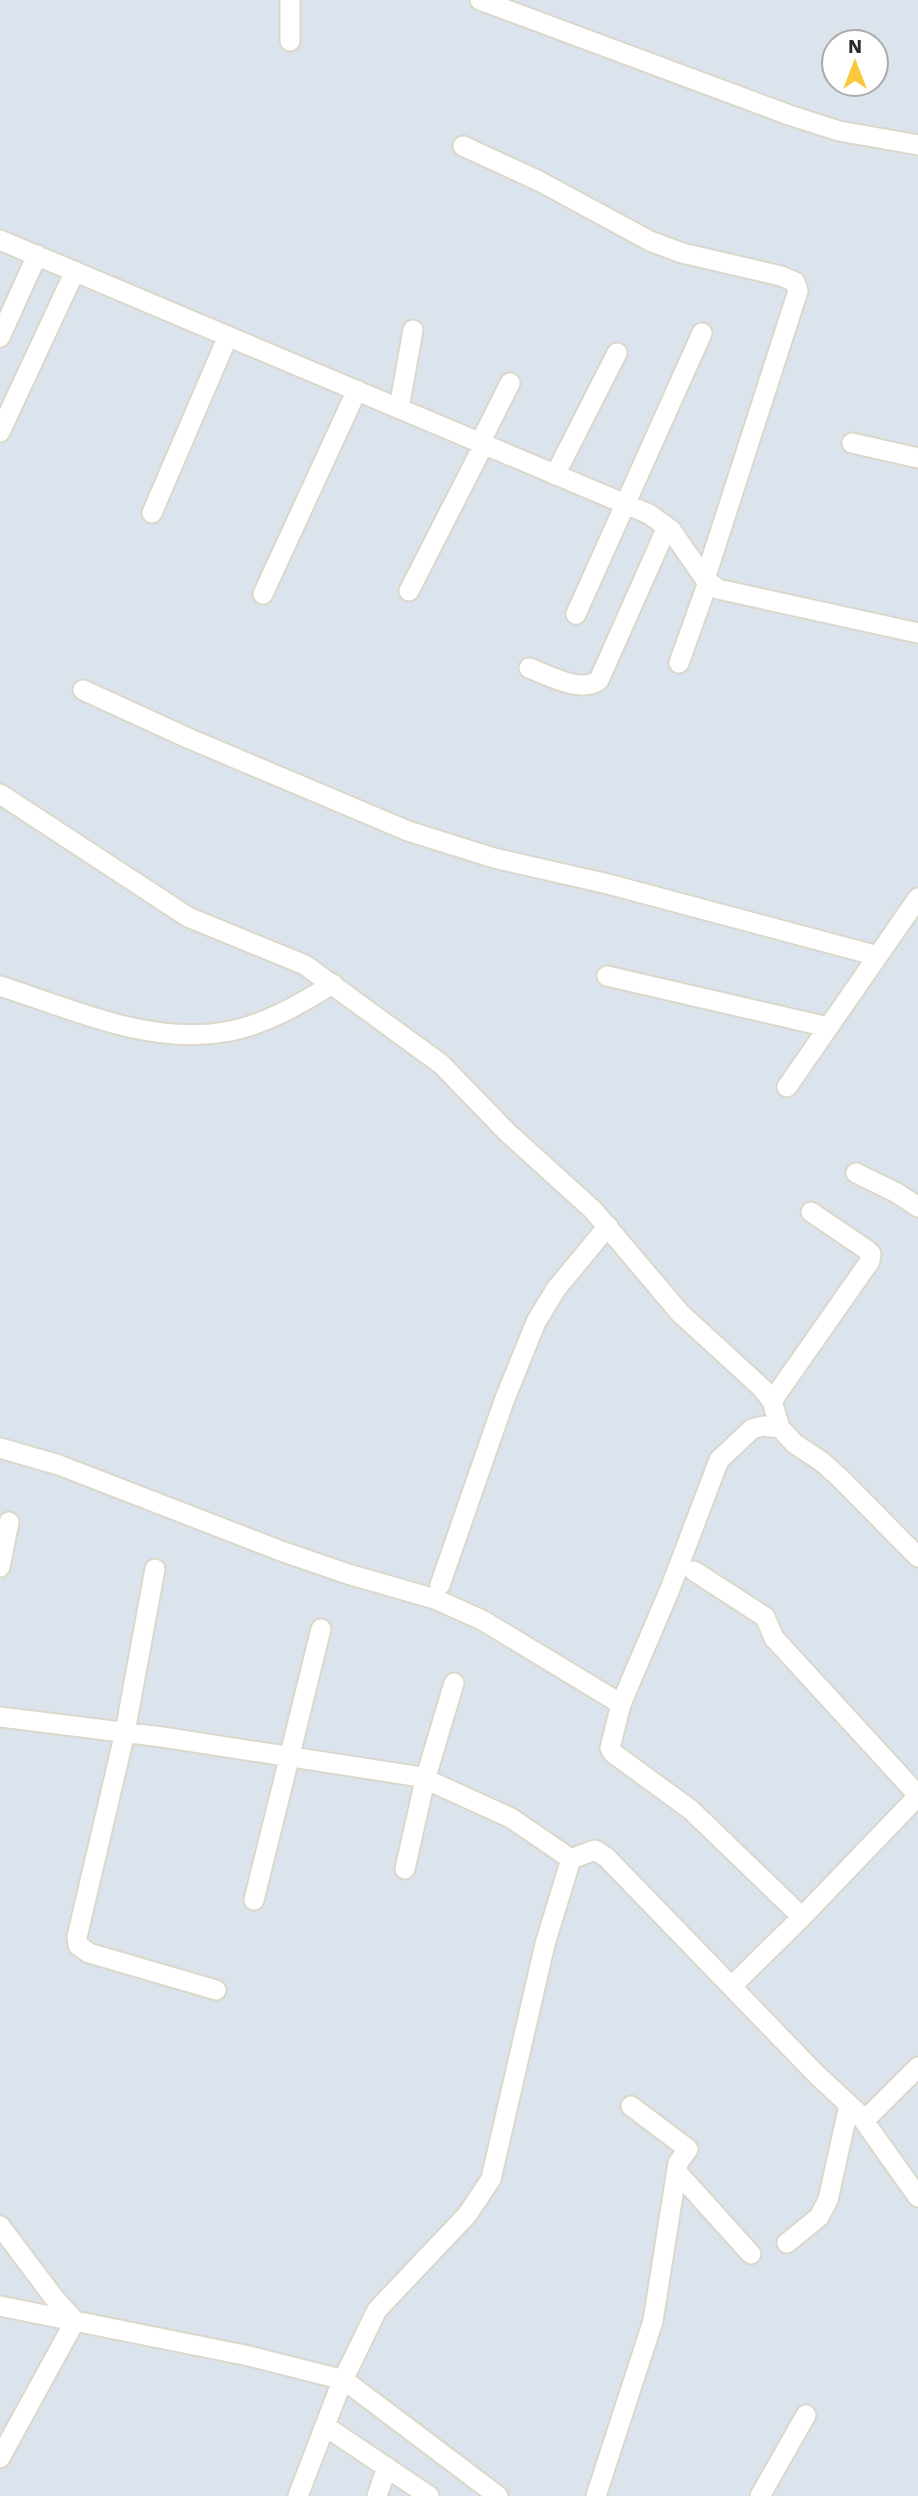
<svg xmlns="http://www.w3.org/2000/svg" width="918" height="2496" viewBox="0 0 918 2496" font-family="'Work Sans',sans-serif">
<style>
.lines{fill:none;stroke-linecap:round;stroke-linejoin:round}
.minor-casing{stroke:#dbd7ca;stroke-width:23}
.minor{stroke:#fff;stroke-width:19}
</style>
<rect width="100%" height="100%" fill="#dbe4ec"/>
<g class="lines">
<defs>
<path id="minor" d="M290 0V41
M480 0 789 115 839 131 918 145
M463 146 539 181 650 241 682 253 781 276 795 282 798 291 705 579
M0 240 649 514 671 530 705 579 718 589 918 633
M0 337 37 255
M399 408 413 330
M0 432 75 271
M480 443 510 383
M852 443 918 458
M555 475 617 353
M152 513 228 336
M409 591 484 444
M263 594 357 390
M576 614 702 333
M679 663 708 582
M529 668C548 675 581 694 599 680L667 527
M83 690 190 739 408 831 494 858 608 884 878 956
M0 794 188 917 305 965 441 1064 507 1132 593 1210 680 1313 762 1388 772 1401 780 1428 795 1444 821 1461 840 1478 918 1557
M607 976 828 1027
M0 986C72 1009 148 1045 225 1032 263 1026 300 1004 333 984
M787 1087 918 898
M856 1173 897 1193 918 1207
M772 1401 870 1261 871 1254 867 1250 811 1212
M780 1428 763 1426 752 1429 719 1460 670 1589 621 1704 610 1748 613 1753 691 1810 802 1917
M0 1448 59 1465 281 1551 348 1574 435 1599 482 1620 621 1704
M0 1567 9 1522
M155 1569 125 1732 77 1937 78 1945 89 1953 216 1990
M694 1571 765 1617 774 1638 918 1795
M440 1585 504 1401 536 1322 556 1289 608 1226
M0 1717 162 1737 421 1777 511 1818 571 1859
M405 1869 425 1780 454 1683
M254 1900 321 1629
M732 1986 802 1917 918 1796
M864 2121 918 2067
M677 2172 751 2254
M0 2226 55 2299 75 2321 0 2458
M787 2243 819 2217 828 2200 849 2105
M0 2306 249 2356 344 2380 498 2496
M325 2426 429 2496
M298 2496 341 2384 377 2310 467 2215 491 2179 545 1944 571 1859 595 1850 606 1857 816 2074 859 2114 918 2197
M377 2496 387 2467
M596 2496 653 2321 678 2163 688 2149 631 2106
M760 2496 806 2415"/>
</defs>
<use href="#minor" class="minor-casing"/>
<use href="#minor" class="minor"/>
</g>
<g transform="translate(855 63)"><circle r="33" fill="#ffffff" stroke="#aaaaaa" stroke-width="2"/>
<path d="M0-5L12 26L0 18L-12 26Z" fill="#f9c93b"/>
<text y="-10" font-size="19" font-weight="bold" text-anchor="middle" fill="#2a2a2a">N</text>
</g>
</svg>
